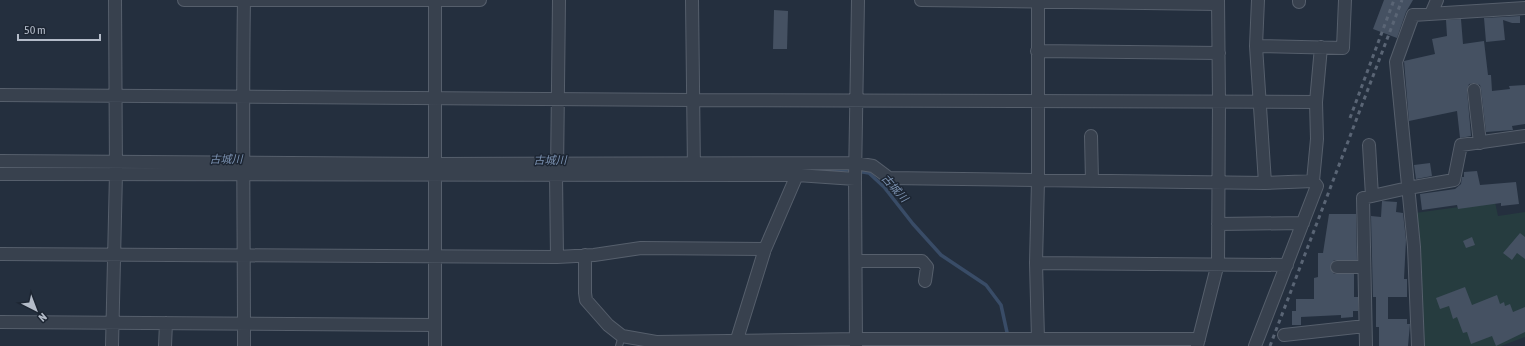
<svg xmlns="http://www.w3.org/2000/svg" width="1525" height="346" viewBox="0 0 1525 346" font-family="'Asap Condensed','Noto Sans JP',sans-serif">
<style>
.green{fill:#263c3f}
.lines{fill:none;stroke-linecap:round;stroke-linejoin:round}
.stream{stroke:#394c67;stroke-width:3.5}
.building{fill:#455162}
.lane-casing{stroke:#565f6c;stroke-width:8}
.street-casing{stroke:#565f6c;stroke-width:14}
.lane{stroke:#38414e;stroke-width:6}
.street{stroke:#38414e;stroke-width:12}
.rail{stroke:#5a6575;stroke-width:3;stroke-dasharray:4 4;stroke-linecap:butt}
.labels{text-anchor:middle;stroke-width:3;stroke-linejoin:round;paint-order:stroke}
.water-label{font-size:11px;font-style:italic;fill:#7c92b1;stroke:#1d2633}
</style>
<rect width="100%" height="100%" fill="#242f3e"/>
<path class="green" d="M1495 202 1498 216 1525 212V337L1501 346H1423L1415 213Z"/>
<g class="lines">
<path class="stream" d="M0 167H65
M813 170H850L869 173 884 187 913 224 941 255 986 285 1001 305 1010 346"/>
</g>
<path class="building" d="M1384 0H1413L1406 12 1397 38 1373 29Z
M774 10 788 11 787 49H773Z
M1520 16V23H1512L1503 20 1505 40 1486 42 1484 18Z
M1461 19 1463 44 1484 41 1488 75H1491L1492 91 1510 89 1509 86 1525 85V124L1512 126 1513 130 1486 132 1481 89 1480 85 1474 83 1469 84 1467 90 1471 136 1460 138 1457 111 1409 121 1404 61 1435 54 1432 39 1447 36 1446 20Z
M1430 163 1432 176 1416 179 1414 165Z
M1477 171 1480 185 1516 182 1519 204 1501 206V203L1458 209 1457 205 1422 210 1420 194 1455 189 1461 184 1462 177H1464V172Z
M1382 201 1397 202 1396 212 1403 213 1406 240 1404 279H1407V297H1388V319H1407V324H1410L1408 346H1379V327H1376V297H1373L1371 216 1381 217Z
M1329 214H1356L1357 260H1334L1330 267 1334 274H1354V297H1358V311H1353V317L1341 318V315L1301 317V325H1292V311H1296V299H1314V278L1318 277V253H1323Z
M1520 233 1525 237V259L1517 253 1512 260 1503 253Z
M1472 237 1475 245 1466 248 1463 241Z
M1465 287 1472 305 1497 295 1500 304 1504 302 1505 306 1510 304 1513 312 1525 307V332L1496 346 1492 336 1471 344 1467 332 1463 333 1457 317 1453 319 1449 306 1440 309 1436 298Z"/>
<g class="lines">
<defs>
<path id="lane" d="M619 346 622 336"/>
<path id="street" d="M184 0H480
M244 0C242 115 244 231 244 346
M692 0 694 171
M921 0 1218 4
M1258 0 1256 46 1265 183
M1299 2V0
M1431 14 1437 0
M1256 46 1343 48 1345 0
M1037 51 1219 53
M1474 90 1480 143
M0 95 693 100 1316 102
M1091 136 1092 181
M1369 145 1372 196
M0 161 435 164 855 163 873 166 889 178 1265 183 1313 181 1317 186 1255 346
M557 172 559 0
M0 174 797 175 855 179
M556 175 557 257
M1313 181 1317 139 1316 102 1321 47
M1218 224 1303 223
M0 254 557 257 594 255 641 248 765 249
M585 255V293L586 300 608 325 622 336 656 342 857 339H1199
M856 261H922L927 267 925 281
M1036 263 1287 265
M1337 267H1364
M0 322 435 325
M1284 335 1365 326
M1038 339 1036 263 1038 181V0
M112 346 116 173 115 0
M165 346 166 323
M435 346V0
M739 346 738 336 765 249 797 175
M856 346 855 179 858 0
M1197 346 1218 263 1219 101 1218 0
M1366 346 1363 198 1408 188 1454 180 1461 145 1525 136
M1418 346 1414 247 1396 62 1413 15 1525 8"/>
</defs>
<use href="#lane" class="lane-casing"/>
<use href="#street" class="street-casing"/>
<use href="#lane" class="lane"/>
<use href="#street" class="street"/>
<path class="rail" d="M1350 118 1394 0
M1270 346 1402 0"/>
</g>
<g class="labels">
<g class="water-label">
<text x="226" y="163">古城川</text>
<text x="550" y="164">古城川</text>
<text transform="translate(895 188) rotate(48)" y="4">古城川</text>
</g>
</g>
<g transform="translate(36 310) rotate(138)" stroke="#1d2633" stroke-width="3" paint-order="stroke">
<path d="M0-3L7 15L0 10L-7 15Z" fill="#b4bcc9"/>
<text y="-6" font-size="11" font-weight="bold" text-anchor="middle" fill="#b4bcc9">N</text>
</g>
<path d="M18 34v6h82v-6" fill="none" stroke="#b4bcc9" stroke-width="2"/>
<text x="24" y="34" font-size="12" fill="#b4bcc9" stroke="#1d2633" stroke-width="3" paint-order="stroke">50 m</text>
</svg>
